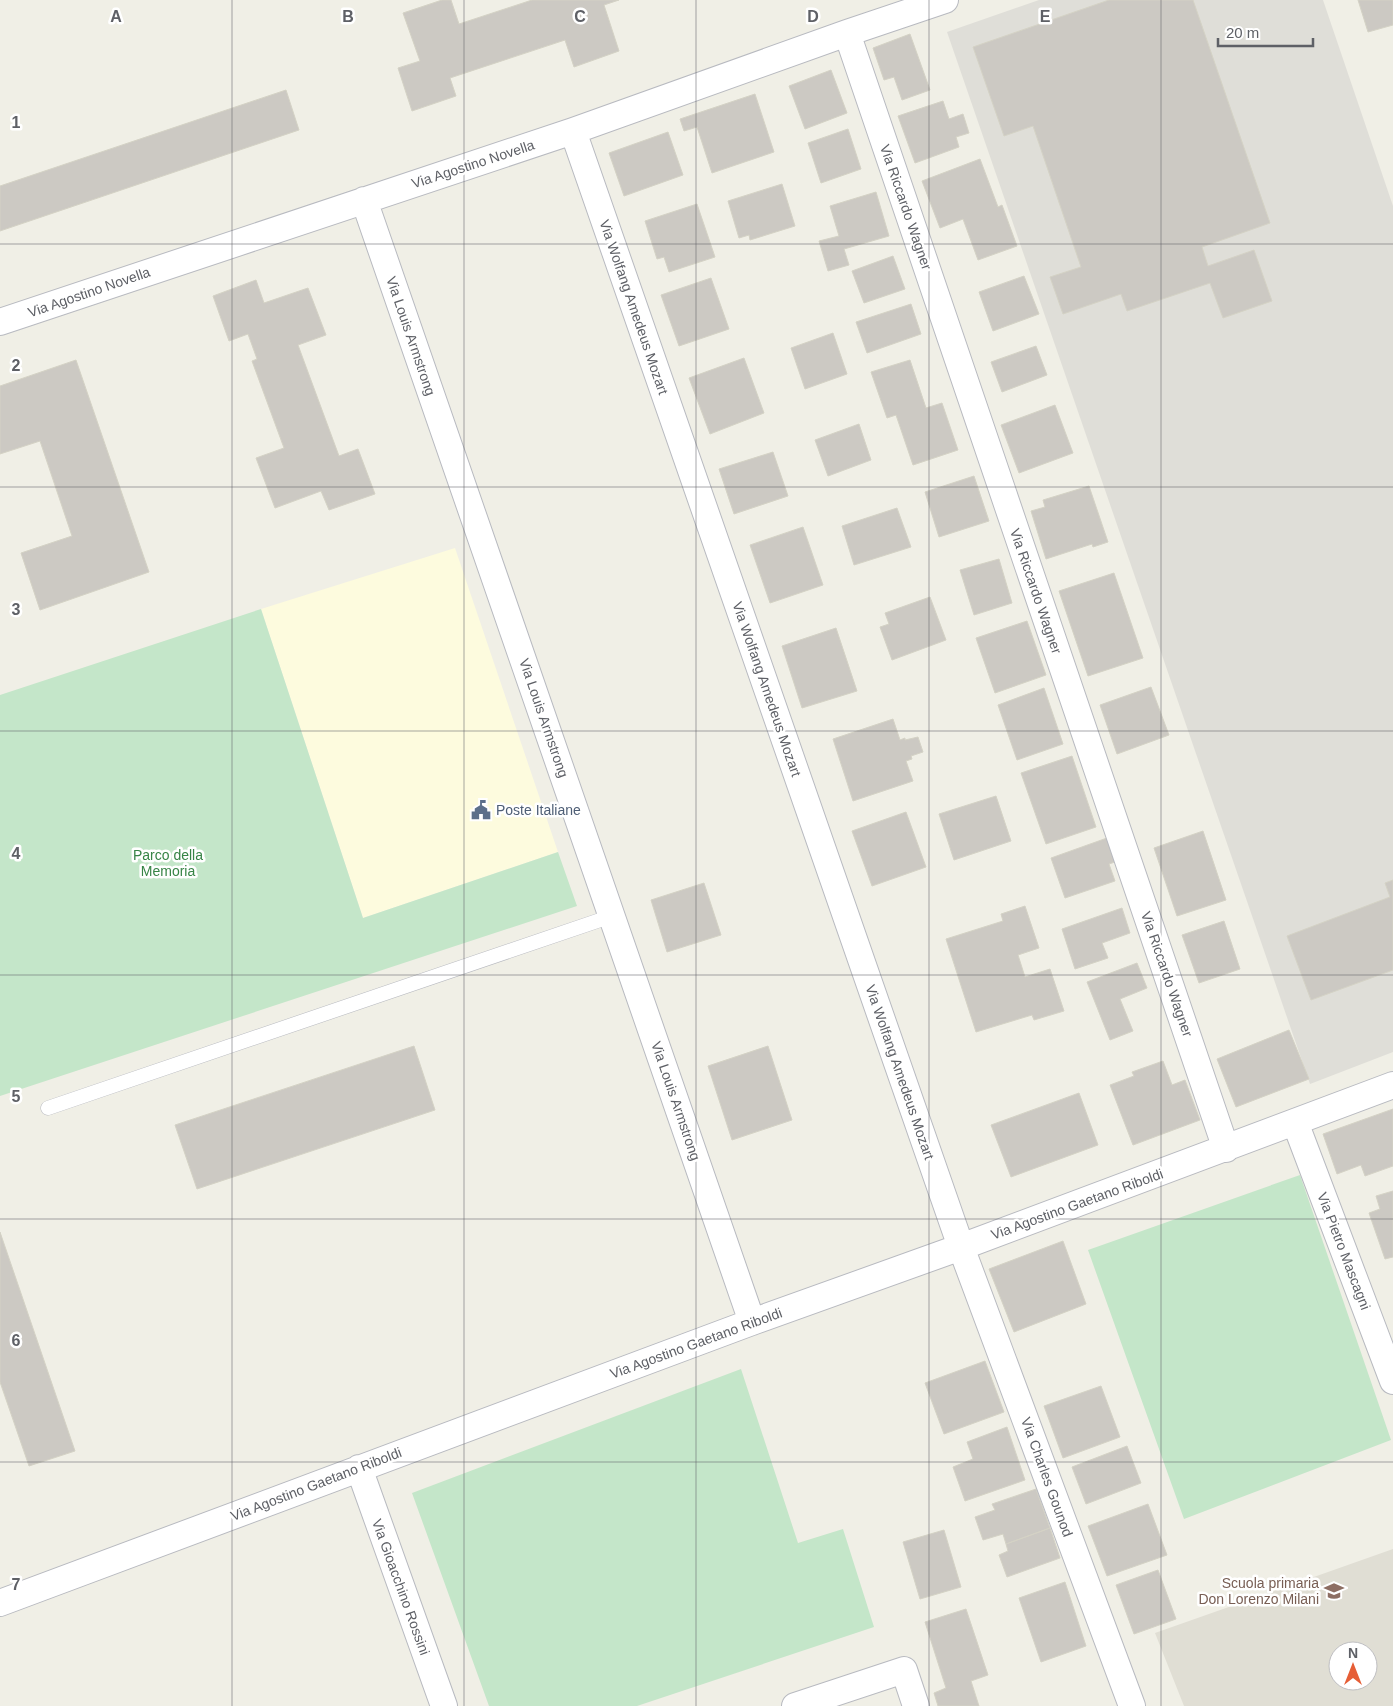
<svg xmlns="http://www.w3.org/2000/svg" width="1393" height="1706" viewBox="0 0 1393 1706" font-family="Arial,sans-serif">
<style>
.commercial{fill:#fdfbde}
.industrial{fill:#dfded8}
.education{fill:#e0ded4;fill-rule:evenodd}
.green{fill:#c4e6c9}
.building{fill:#ccc9c3;stroke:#d4d2c5}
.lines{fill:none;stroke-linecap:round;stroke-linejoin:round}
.lane-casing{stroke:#b8bac0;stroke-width:15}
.street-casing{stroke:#b8bac0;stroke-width:28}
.lane{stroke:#fff;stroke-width:14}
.street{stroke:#fff;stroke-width:26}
.grid{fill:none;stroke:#5e6066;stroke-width:1;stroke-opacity:0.55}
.labels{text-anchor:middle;stroke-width:5;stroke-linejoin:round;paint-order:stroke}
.street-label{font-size:14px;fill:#5e6066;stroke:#fff}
.service-label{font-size:14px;fill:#4e5e75;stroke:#fff;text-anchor:start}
.park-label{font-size:14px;fill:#378446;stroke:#fff}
.education-label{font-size:14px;fill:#785e54;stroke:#fff;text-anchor:end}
.grid-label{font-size:16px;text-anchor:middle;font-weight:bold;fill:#5e6066;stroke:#fff;stroke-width:5;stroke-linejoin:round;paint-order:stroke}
</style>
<rect width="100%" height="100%" fill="#f0efe6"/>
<path class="commercial" d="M455 548 558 852 363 918 261 609Z"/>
<path class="industrial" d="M1039 0H1323L1393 206V1052L1310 1084 947 32Z"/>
<path class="education" d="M1393 1549V1706H1184L1155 1633ZM1338 1651H1368V1681H1338Z"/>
<path class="green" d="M261 609 363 918 558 852 577 906 0 1096V695Z
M1300 1175 1391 1440 1184 1519 1088 1250Z
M741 1369 798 1543 843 1529 874 1627 637 1706H489L412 1493Z"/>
<path class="building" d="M442 0H451L459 24 532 0H619L604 5 619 51 574 67 565 40 450 78 456 96 412 111 398 68 420 61 403 13Z
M1109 0H1193L1270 223 1202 247 1208 266 1254 250 1272 301 1223 318 1210 283 1127 311 1121 294 1063 314 1050 277 1081 267 1033 126 1004 136 973 47Z
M1358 0H1393V25L1368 32Z
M910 34 930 90 902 100 894 77 884 80 873 48Z
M831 70 847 113 805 129 789 86Z
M286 90 299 130 0 231V186Z
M755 94 774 152 712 173 697 127 684 131 680 119Z
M943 101 949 119 963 114 969 133 956 137 959 147 915 163 898 116Z
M848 129 861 169 821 183 808 143Z
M668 132 683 175 624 196 609 153Z
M980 159 998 207 1002 205 1017 246 978 260 963 219 940 228 922 181Z
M782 184 795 226 750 240 749 235 739 238 728 201Z
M876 192 889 236 844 249 849 265 828 271 819 241 839 236 830 206Z
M697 204 715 257 669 272 664 257 657 259 645 221Z
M893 256 905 289 864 303 852 271Z
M1024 276 1039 314 993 331 979 292Z
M711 278 729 329 679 346 661 295Z
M256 280 264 303 308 288 326 335 298 345 339 456 358 449 375 494 329 510 321 491 275 508 256 458 284 448 252 361 257 359 248 334 229 341 213 296Z
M911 304 921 334 867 353 856 322Z
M833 333 847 374 805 389 791 348Z
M1036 346 1047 375 1002 392 991 362Z
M744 358 764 413 710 434 689 378Z
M76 360 149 572 40 610 21 553 72 536 40 441 0 454V386Z
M910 360 926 408 942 403 958 450 913 465 896 415 887 418 871 372Z
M1055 405 1073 453 1019 473 1001 425Z
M859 424 871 460 828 476 815 440Z
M773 452 788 496 734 514 719 469Z
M974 476 989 521 939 537 925 492Z
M1089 486 1108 542 1093 547 1092 544 1046 559 1031 511 1045 507 1043 500Z
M897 508 911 547 854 565 842 526Z
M803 527 823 585 770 603 750 545Z
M999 559 1012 603 974 615 960 570Z
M1114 573 1143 658 1088 676 1059 591Z
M930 597 946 640 892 660 880 627 889 624 885 613Z
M1027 621 1046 675 995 693 976 638Z
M836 628 857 691 802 708 782 646Z
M1151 687 1169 735 1117 754 1100 705Z
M1044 688 1063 744 1017 760 998 705Z
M893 719 900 740 905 738V740L918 737 923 752 911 756 912 759 906 761 913 781 853 801 833 739Z
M1072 756 1096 827 1046 844 1021 773Z
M996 796 1011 841 954 860 939 814Z
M906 812 926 867 872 886 852 831Z
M1203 831 1226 900 1177 916 1154 848Z
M1107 838 1115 862 1109 864 1115 881 1065 898 1051 858Z
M1393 880V970L1311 1000 1287 936 1390 897 1385 883Z
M704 883 721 935 667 952 651 900Z
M1025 906 1039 948 1018 955 1025 977 1050 969 1064 1011 1034 1020 1032 1015 976 1032 946 939 1003 921 1001 914Z
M1122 908 1130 933 1102 943 1108 958 1075 969 1062 929Z
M1224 921 1240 969 1199 983 1182 935Z
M1137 963 1147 988 1120 999 1133 1031 1110 1040 1087 982Z
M1289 1030 1309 1079 1236 1107 1217 1059Z
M414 1046 435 1110 197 1189 175 1125Z
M768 1046 792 1120 732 1140 708 1066Z
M1163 1061 1172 1085 1185 1080 1200 1120 1133 1145 1110 1085 1134 1076 1132 1072Z
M1079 1093 1098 1145 1011 1177 991 1125Z
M1393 1109V1166L1365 1176 1361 1165 1337 1174 1323 1134Z
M1393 1191V1257L1385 1259 1369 1213 1380 1209 1376 1196Z
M0 1232 75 1451 29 1466 0 1382Z
M1063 1241 1086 1304 1014 1332 989 1269Z
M985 1361 1004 1412 944 1434 925 1383Z
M1101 1386 1120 1437 1063 1458 1044 1406Z
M1007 1427 1025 1480 965 1501 953 1467 973 1459 967 1442Z
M1127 1446 1141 1483 1086 1504 1072 1467Z
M1036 1489 1050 1528 1006 1544 1003 1534 983 1540 975 1517 995 1510 992 1504Z
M1148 1504 1167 1555 1107 1576 1088 1526Z
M1050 1528 1060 1558 1007 1577 999 1555 1008 1551 1006 1544Z
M944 1530 961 1587 920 1599 903 1542Z
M1158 1570 1176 1619 1134 1634 1116 1585Z
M1065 1582 1086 1646 1041 1662 1019 1598Z
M966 1609 988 1675 971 1681 979 1706H938L934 1693 946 1688 925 1622Z"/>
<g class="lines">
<defs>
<path id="lane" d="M48 1108 612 916"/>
<path id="street" d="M847 33 1226 1149
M573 131 961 1247 1132 1706
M364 200 752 1322
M0 322 573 131 847 33 945 0
M1295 1122 1393 1381
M359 1468 444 1706
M0 1603 752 1322 961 1247 1393 1085
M795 1706 904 1670 916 1706"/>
</defs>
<use href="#lane" class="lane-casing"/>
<use href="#street" class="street-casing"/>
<use href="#lane" class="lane"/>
<use href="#street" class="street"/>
</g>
<path class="grid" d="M232 0V1706M464 0V1706M696 0V1706M929 0V1706M1161 0V1706M0 244H1393M0 487H1393M0 731H1393M0 975H1393M0 1219H1393M0 1462H1393"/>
<defs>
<symbol id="civic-bare" viewBox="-9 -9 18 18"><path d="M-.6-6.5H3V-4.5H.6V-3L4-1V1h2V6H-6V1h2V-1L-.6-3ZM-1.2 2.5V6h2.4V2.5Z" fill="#5c6f8a" stroke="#fff" stroke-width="2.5" paint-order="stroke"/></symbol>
<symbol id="school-bare" viewBox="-9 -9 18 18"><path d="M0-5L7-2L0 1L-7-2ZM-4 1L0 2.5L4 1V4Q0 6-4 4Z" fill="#8d6e63" stroke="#fff" stroke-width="2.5" paint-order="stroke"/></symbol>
</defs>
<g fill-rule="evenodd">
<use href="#civic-bare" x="467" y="796" width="28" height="28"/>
<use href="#school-bare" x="1320" y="1577" width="28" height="28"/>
</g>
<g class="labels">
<g class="street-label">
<text transform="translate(473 164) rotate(-18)" y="5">Via Agostino Novella</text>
<text transform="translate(906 207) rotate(71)" y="5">Via Riccardo Wagner</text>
<text transform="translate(89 292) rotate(-19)" y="5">Via Agostino Novella</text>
<text transform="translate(634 307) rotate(71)" y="5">Via Wolfang Amedeus Mozart</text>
<text transform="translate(411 336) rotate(71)" y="5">Via Louis Armstrong</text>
<text transform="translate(1036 591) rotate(71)" y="5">Via Riccardo Wagner</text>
<text transform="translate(767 689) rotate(71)" y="5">Via Wolfang Amedeus Mozart</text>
<text transform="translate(544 718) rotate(71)" y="5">Via Louis Armstrong</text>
<text transform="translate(1167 974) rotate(71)" y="5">Via Riccardo Wagner</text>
<text transform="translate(900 1072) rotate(71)" y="5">Via Wolfang Amedeus Mozart</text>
<text transform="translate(676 1101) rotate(71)" y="5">Via Louis Armstrong</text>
<text transform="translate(1077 1204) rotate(-20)" y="5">Via Agostino Gaetano Riboldi</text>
<text transform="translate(1344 1251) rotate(69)" y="5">Via Pietro Mascagni</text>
<text transform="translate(696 1343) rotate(-20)" y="5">Via Agostino Gaetano Riboldi</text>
<text transform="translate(1047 1477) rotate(70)" y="5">Via Charles Gounod</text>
<text transform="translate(316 1484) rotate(-21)" y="5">Via Agostino Gaetano Riboldi</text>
<text transform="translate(401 1587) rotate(70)" y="5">Via Gioacchino Rossini</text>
</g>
<g class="service-label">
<text x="496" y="815">Poste Italiane</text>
</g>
<g class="park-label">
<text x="168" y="860">Parco della<tspan x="168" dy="16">Memoria</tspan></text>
</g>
<g class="education-label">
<text x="1319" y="1588">Scuola primaria<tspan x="1319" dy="16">Don Lorenzo Milani</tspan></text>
</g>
</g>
<g class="grid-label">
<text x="116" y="22">A</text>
<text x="348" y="22">B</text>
<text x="580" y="22">C</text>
<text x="813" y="22">D</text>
<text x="1045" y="22">E</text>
<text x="16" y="128">1</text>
<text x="16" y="371">2</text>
<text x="16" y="615">3</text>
<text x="16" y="859">4</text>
<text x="16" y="1102">5</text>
<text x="16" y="1346">6</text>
<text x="16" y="1590">7</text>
</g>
<g transform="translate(1353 1666)"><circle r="24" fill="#ffffff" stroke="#bfbfc2"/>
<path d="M0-4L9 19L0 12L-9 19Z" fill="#e65e36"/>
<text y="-8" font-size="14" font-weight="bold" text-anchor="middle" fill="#5e6066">N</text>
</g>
<path d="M1218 38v8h95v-8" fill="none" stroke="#5e6066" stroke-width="2.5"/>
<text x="1226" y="38" font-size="15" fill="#5e6066" stroke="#ffffff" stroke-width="4" paint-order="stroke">20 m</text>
</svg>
